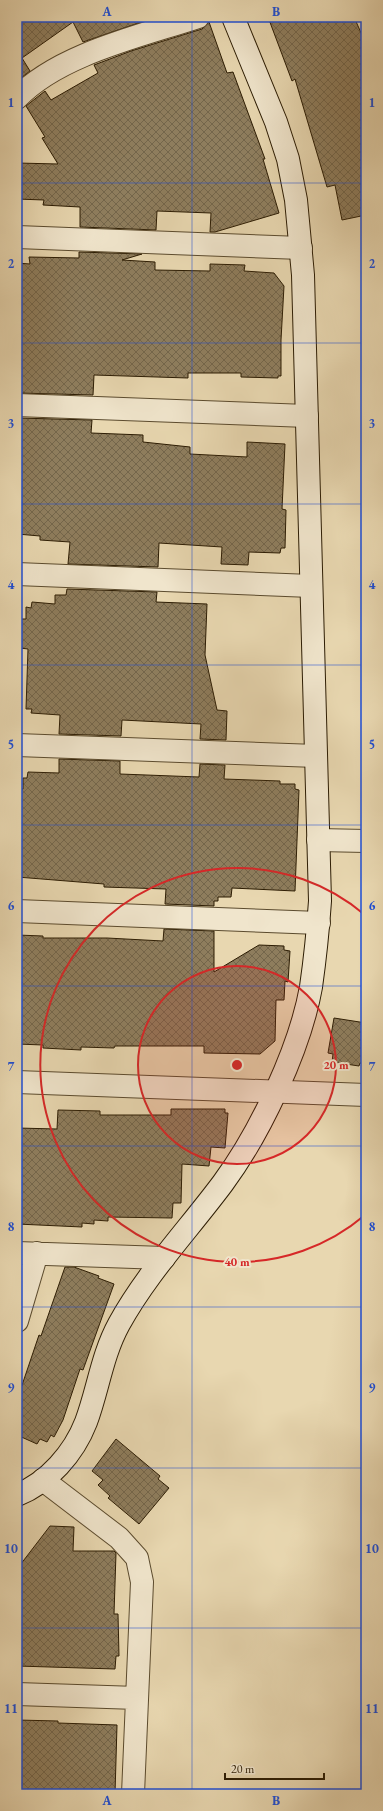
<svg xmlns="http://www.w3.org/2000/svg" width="383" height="1811" viewBox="0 0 383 1811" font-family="'EB Garamond',serif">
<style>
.building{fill:url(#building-cross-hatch);stroke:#2c1c03}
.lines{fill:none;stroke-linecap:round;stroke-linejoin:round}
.street-casing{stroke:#5b4b2e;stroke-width:24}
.secondary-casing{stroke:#2c1c03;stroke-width:24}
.street{stroke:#f0e5cc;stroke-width:22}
.secondary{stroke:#f0e5cc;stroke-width:22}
.grid{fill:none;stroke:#1d4ed8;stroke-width:1;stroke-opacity:0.55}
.ring{fill:none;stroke:#d62828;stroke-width:2}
.centre{fill:#d62828;stroke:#f0e5cc;stroke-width:2}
.ring-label{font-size:12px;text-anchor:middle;font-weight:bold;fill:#d62828;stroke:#f0e5cc;stroke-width:4;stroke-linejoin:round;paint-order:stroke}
.neatline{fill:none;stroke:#1d4ed8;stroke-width:1.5}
.grid-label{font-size:13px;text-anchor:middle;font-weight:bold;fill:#1d4ed8}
</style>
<defs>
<pattern id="building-cross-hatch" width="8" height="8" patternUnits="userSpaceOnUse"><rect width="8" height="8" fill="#8e7d5d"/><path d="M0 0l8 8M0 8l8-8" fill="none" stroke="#74664b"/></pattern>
</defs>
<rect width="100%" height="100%" fill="#e8d7b0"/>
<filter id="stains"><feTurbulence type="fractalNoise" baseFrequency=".005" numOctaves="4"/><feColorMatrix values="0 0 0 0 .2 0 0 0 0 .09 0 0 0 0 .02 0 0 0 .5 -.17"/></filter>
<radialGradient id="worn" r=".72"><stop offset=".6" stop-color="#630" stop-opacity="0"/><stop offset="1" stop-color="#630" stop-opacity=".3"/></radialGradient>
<path class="building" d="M17 17H156L83 42 73 22 22 58 30 71 17 81Z
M268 17H354L366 44V215L342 220 335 185 327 187 295 79 292 81Z
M209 22 227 73 233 72 265 159H263L279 213 215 232H210L211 213 157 211 156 230 80 227V207L43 205 44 200 17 199V163L58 164 42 138 45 137 26 106 45 91 51 100 98 73 94 65 131 51 202 29Z
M79 252 142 254 122 260 155 262V270L210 271V264L245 265 244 271 274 273 284 286 281 340V376H278V378L241 377V373H188V378L94 375 93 395 18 393 17 263 30 264 29 257 79 258Z
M18 418 92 420 91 433 143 435V442L190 447V454L247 457V442L285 444 282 509 286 510 285 548H281L280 553 249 552 248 565 221 564 222 547 159 543 158 567 68 564 70 542 40 540V536L17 534Z
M67 589 157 592 156 602 207 604 205 655 217 710 227 711 226 740 200 739 201 724 122 720 121 736 59 734 60 715 31 713 32 709H26L28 649 20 648 21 619H26V607L31 608 32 602 55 604V595H66Z
M59 759 120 761V774L199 777 200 764 225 765 224 779 280 781V784H295V789L299 790 295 891 232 888 231 897H218V901H214V906L165 904 166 889 104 887V884L17 877V789H23V778H27L28 772 59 773Z
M164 929 214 931V972L259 945 284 946V950L290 951 288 982 285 981 284 1000H276L275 1041 260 1054 204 1053V1046H115L114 1048 81 1047V1050L43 1048V1045L17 1044V935L43 936V938H107L163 941Z
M334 1018 366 1023V1064L360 1063 359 1066 332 1062 333 1054 328 1053Z
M171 1109H225V1113H228L225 1148 211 1147 209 1166 182 1164 181 1203H173L172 1218 108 1217V1221L94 1220V1224L82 1223V1227L17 1224V1128L57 1129 58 1110 100 1111V1115H171Z
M65 1267H74L99 1276 98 1278 114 1284 83 1370 80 1369 63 1420 54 1437 51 1435 47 1442 40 1439 37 1444 17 1435V1400L39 1335 41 1336Z
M116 1439 160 1476 158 1479 169 1488 139 1524 108 1498 110 1496 98 1485 103 1480 92 1471Z
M50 1526 74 1527 73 1551H114L116 1553 114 1614H118L119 1656H116L115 1669 17 1666V1569Z
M17 1720 58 1721V1723L117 1725 115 1794H17Z"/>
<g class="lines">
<defs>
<path id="street" d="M17 98C59 54 141 36 198 17
M17 237 301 248
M17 405 307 416
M17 574 311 586
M17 745 316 756
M318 840 366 841
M17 911 319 923
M17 1082 366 1095
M17 1253 164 1258
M17 1321 37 1253
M43 1480 119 1538 137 1558 142 1582 133 1794
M17 1694 137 1698"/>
<path id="secondary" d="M17 1495C48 1483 74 1453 86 1422 98 1390 102 1355 119 1324 147 1273 188 1230 223 1183 260 1133 300 1049 311 987 315 959 318 930 320 901L303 275 296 200 288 159 276 122 233 17"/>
</defs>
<use href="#street" class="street-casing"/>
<use href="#secondary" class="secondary-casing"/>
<use href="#street" class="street"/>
<use href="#secondary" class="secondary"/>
</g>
<path class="grid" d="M192 17V1794M17 183H366M17 343H366M17 504H366M17 665H366M17 825H366M17 986H366M17 1146H366M17 1307H366M17 1468H366M17 1628H366"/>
<circle cx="237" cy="1065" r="99" fill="#d62828" fill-opacity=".12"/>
<g class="ring">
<circle cx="237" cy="1065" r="99"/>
<path d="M365 1215A197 197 0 1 1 365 915"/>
</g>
<circle cx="237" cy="1065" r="6" class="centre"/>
<g class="ring-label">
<text x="336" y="1069">20 m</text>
<text x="237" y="1266">40 m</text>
</g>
<rect width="383" height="1811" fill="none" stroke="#e8d7b0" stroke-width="44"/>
<path d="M225 1773v6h99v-6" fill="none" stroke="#2c1c03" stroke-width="2"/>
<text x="231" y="1773" font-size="12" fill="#2c1c03" stroke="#f0e5cc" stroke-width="3" paint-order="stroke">20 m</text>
<rect x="22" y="22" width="339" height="1767" class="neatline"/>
<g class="grid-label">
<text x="107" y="16">A</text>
<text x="276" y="16">B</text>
<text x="11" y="107">1</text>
<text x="372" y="107">1</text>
<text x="11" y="268">2</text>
<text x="372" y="268">2</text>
<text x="11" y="428">3</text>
<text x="372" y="428">3</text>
<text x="11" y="589">4</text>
<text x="372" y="589">4</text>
<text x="11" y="749">5</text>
<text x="372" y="749">5</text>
<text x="11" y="910">6</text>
<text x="372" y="910">6</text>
<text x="11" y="1071">7</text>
<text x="372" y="1071">7</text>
<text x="11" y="1231">8</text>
<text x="372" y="1231">8</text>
<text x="11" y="1392">9</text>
<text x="372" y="1392">9</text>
<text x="11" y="1553">10</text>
<text x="372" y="1553">10</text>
<text x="11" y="1713">11</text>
<text x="372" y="1713">11</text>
<text x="107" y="1805">A</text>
<text x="276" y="1805">B</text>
</g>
<rect width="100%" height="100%" filter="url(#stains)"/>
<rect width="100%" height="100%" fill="url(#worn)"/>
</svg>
